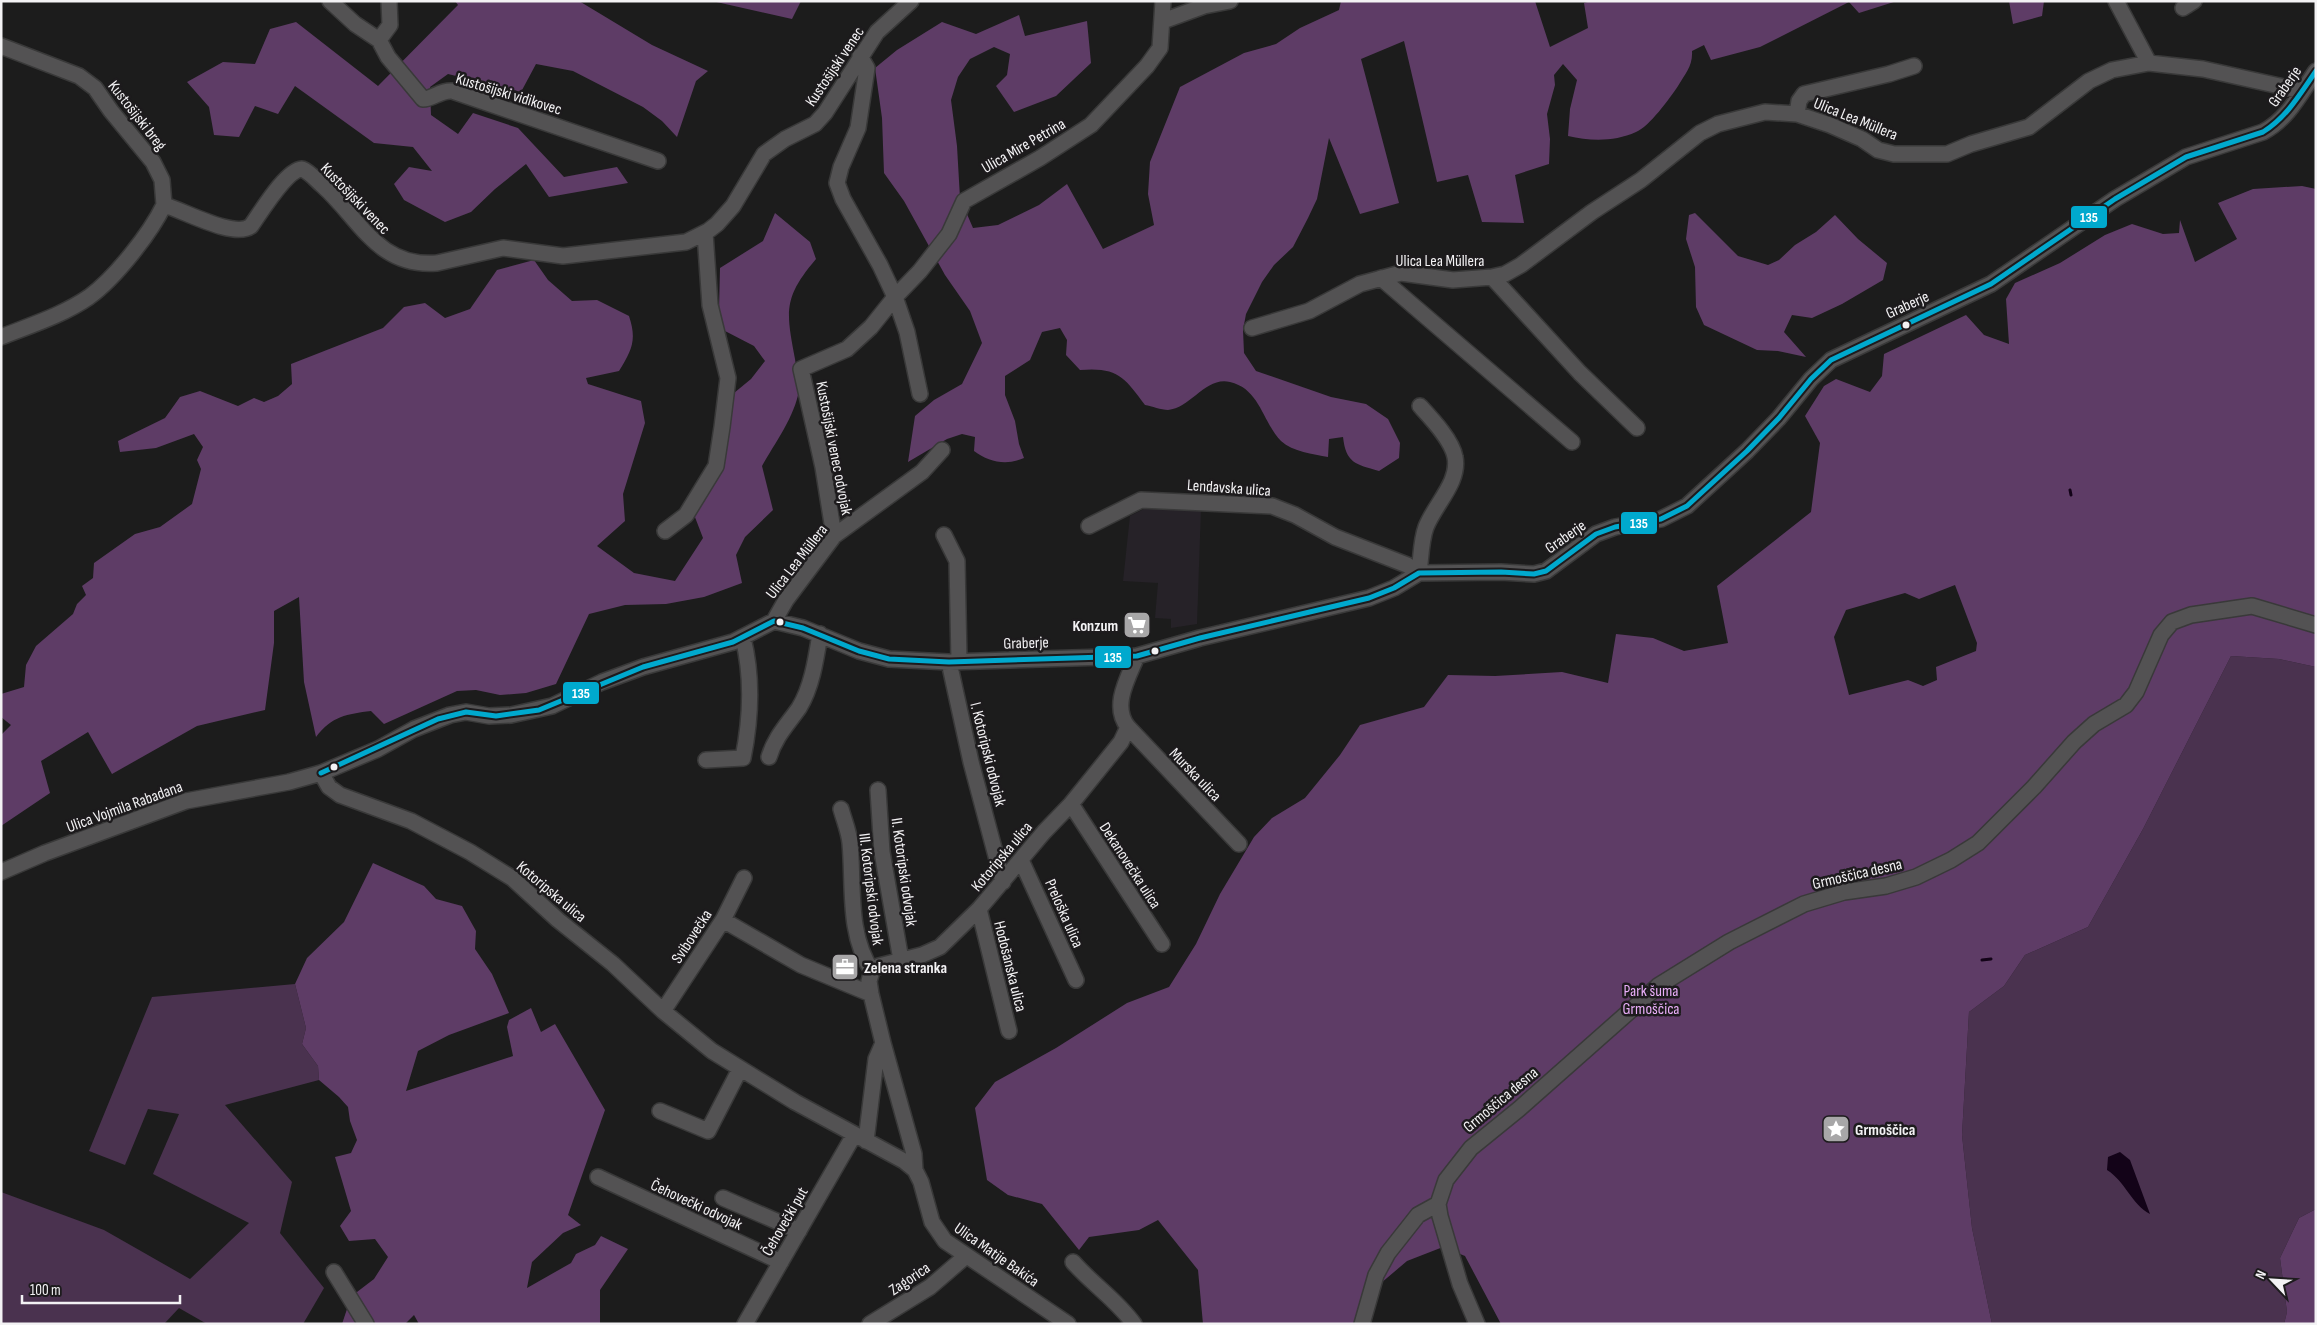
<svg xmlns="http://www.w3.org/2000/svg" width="2317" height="1325" viewBox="0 0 2317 1325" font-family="'Sofia Sans Condensed',sans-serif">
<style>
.built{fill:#262228}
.green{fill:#4a324f}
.forest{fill:#5e3c66;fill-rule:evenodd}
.water{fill:#130318}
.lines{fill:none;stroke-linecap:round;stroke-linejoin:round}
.stream{stroke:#130318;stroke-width:3}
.minor-casing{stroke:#393939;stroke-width:18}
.minor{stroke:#535253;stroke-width:15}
.bus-1-casing{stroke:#1d1b1d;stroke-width:9}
.bus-1{stroke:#00a9ce;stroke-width:5}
.bus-dot{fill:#f3f2f4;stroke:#1d1b1d;stroke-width:2}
.labels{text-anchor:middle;stroke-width:5;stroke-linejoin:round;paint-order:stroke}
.street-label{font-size:16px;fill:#f3f2f4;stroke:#1d1b1d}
.poi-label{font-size:16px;font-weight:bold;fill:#f3f2f4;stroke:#1d1b1d;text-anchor:start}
.park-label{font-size:16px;fill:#ebaffa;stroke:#1d1b1d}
.line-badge{stroke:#1d1b1d;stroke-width:2}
.badge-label{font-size:14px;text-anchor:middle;font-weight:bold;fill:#fff}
</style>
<rect width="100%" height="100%" fill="#1c1c1c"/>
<path class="built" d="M1144 509H1201L1197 624 1171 628V619L1155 618 1158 583 1123 581 1130 516Z"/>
<path class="green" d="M2231 656 2279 659 2316 667V1209L2299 1218 2280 1258 2287 1312 2284 1324H1992L1972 1228 1962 1135 1969 1012 2004 986 2025 955 2088 927 2143 829Z
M295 984 306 1028 302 1044 318 1066 319 1080 225 1105 292 1182 280 1233 324 1288 303 1324H207L179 1308 164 1324H1V1192L104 1230 190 1279 249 1223 153 1174 179 1114 148 1109 125 1165 89 1151 152 997Z"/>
<path class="forest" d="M455 1H579L652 45 708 71 696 81 677 137 662 121 643 107 573 71 536 64 521 92 448 74 430 87 431 115 458 134 473 113 518 128 564 177 617 167 628 183 549 197 526 164 495 189 471 212 445 222 404 200 394 184 409 167 432 171 413 147 374 143 295 86 278 114 255 106 239 137 214 135 209 107 187 82 223 62 255 64 270 29 296 22 378 86 458 5Z
M712 1H801L792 19Z
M1341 1H1535L1550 47 1588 28 1584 3 1591 1H1897L1859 13 1849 2 1760 47 1711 60 1704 45 1692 51C1693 66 1685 74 1678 86 1670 98 1649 127 1636 132 1614 142 1590 141 1568 136L1570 109 1577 80 1563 64 1554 75 1555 85 1547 114 1550 139 1549 164 1515 175 1524 223 1482 222 1468 175 1437 182 1404 41 1361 59 1399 203 1360 214 1329 138 1317 199 1308 218 1293 247 1274 265 1262 282 1246 314 1243 330 1244 353 1256 371 1331 397 1366 404 1388 419 1400 443 1399 458 1379 471C1355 464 1346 463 1343 437L1329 439 1328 457C1313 454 1293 452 1281 441 1262 421 1260 389 1230 382 1206 376 1191 408 1168 410 1161 410 1152 406 1145 405 1124 377 1118 367 1080 370L1066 355 1067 340 1060 328 1042 332 1030 360 1005 376V395L1015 421 1019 444 1024 458C1006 466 989 462 974 451L975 437 962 434 947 439 908 462 915 416 934 400 962 384 982 343 970 311 945 275 904 201 884 173 882 118 875 68 897 50 942 22 976 34 1019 15 1025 36 1087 21 1091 63 1056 96 1014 112 996 86 1007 75 1010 54 994 47 970 59 958 77 951 100 957 146 960 198 973 228 998 225 1039 205 1067 184 1103 249 1154 225 1148 194 1150 162 1180 87 1244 53 1276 44 1300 28 1339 10Z
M2009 1H2044L2042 16 2013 24Z
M2302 186 2316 189V667L2279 659 2231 656 2143 829 2088 927 2025 955 2004 986 1969 1012 1962 1135 1972 1228 1992 1324H1501L1465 1256 1443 1247 1407 1261 1374 1289 1361 1324H1203L1198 1270 1158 1220 1139 1230 1089 1237 1079 1250 1042 1204 1008 1195 987 1180 975 1108 995 1082 1056 1048 1127 1003 1169 987 1196 944 1220 894 1254 837 1272 818 1305 798 1340 755 1360 725 1424 707 1448 675 1495 676 1562 672 1608 683 1616 634 1653 638 1684 651 1728 643 1717 586 1811 512 1820 443 1805 416 1824 386 1836 379 1870 392 1882 376 1884 354 1966 315 1984 335 2009 344 2006 299 2015 283 2060 263 2105 235 2132 224 2163 234 2179 233 2180 220 2195 262 2237 239 2218 203 2253 189ZM1955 585 1977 643 1976 651 1936 667 1937 680 1923 686 1908 680 1849 695 1834 637 1846 610 1905 593 1919 599Z
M775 213 810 242 816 259C783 298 786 311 795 359 796 368 801 381 799 390 795 416 775 443 762 466L773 510 745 537 736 555 742 583 704 597 666 604 625 605 589 614 556 684 526 693 500 695 476 690 457 691 384 724 371 711C347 714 332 716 316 737L304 682 299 597 274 611V643L265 710 197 726 112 774 88 732 41 761 50 793 1 826V735L11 725 1 717V694L24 687 26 665 36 646 73 614 77 604 86 595 82 586 93 578 94 563 135 534 160 527 192 504 201 469 197 460 203 447 194 434 156 448 120 452 118 441 165 418 180 397 200 391 238 406 254 398 264 402 278 396 292 384 291 364 383 328 404 307 425 303 445 318 470 309 497 270 534 260 548 280 572 301 597 300 629 316C637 340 632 350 619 371L586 378 588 384 641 401 645 423 623 494 625 521 597 546 634 573 675 581 703 538 693 512 721 467 734 393 751 379 765 361 754 346 725 331 719 311 720 268 763 241Z
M1695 213 1738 256 1768 265 1779 260 1795 245 1816 232 1835 215 1858 239 1887 263 1883 280 1842 304 1812 318 1792 315 1784 332 1806 357 1778 351 1757 350 1704 325 1696 307 1695 267 1686 239 1689 215Z
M373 863 424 886 436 899 462 906 476 931 475 949 492 974 509 1013 449 1035 418 1051 406 1091 513 1056 507 1027 509 1020 531 1008 541 1032 555 1024 605 1110 568 1215 581 1225 563 1233 532 1262 527 1288 571 1263 576 1254 595 1245 601 1236 628 1249 600 1290V1324H419L414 1315 405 1324H342L348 1306 357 1292 374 1279 388 1257 375 1239 349 1241 340 1226 351 1211 335 1157 351 1153 357 1140 350 1121 348 1107 339 1097 319 1080 318 1066 302 1044 306 1028 295 984 307 958 344 922Z
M2316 1209V1324H2284L2287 1312 2280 1258 2299 1218Z"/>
<path class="water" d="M2120 1152 2130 1160 2150 1214C2131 1204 2126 1182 2107 1170L2108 1157Z"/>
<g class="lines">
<path class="stream" d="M2070 490 2071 495
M1982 960 1991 959"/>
<defs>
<path id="minor" d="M330 1 355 24 379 40 388 57 423 99C433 99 440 90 452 91L658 161
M2116 1 2149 63
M2183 8 2194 1
M1163 21 1204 6 1230 1
M379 40 390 25 389 1
M1 46 79 76 95 88 111 111 153 162 162 180 164 205
M1797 114 1799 101 1804 94 1889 74 1914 66
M164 205C183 210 234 239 251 226 261 212 286 170 302 169 310 172 316 180 323 186 360 219 378 268 437 263L503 248 563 256 686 242 708 231 717 224 733 206 764 154 785 139 815 124 825 113 877 32 911 1
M1492 277 1580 373 1637 428
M1381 278 1572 442
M1252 328 1309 311 1360 284 1401 273 1453 280 1492 277 1505 274 1521 265 1592 212 1641 180 1700 133 1718 124 1765 112 1797 114 1830 125 1862 139 1878 150 1894 154H1947L1971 144 2029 127 2089 81 2112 70 2149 63 2203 69 2302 91
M1 337C31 325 63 315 89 297 115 278 150 234 164 205
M920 394 907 332 895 297 920 271 949 234 964 201 1040 158 1091 125 1147 66 1160 48 1163 1
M1089 526 1141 500 1272 506 1295 515 1335 537 1407 565 1419 573
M665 531 686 515 716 466 722 427 728 378 710 305 705 233
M944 535 957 561 959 661
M834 536 823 467 801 369 847 349 871 327 895 297 880 265 843 199 837 183 841 167 858 128 867 68 860 56
M1419 573C1421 558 1421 540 1426 527 1435 504 1460 482 1455 457 1452 440 1431 418 1420 406
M774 621 786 600 834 536 922 472 942 450
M949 662 971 762 1003 882
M1128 727 1239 844
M769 757C775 737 787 725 799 708 812 687 816 659 820 634
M706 760 743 758C751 718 753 678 743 638
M321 773 329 787 340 795 411 821 470 852 512 878 558 920 613 964 663 1011 712 1051 795 1102 904 1161 915 1170
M878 790 882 852 901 960
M1071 804 1162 944
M841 809C844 820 849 832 850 843 854 885 847 934 872 971
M1021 860 1076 980
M1 872 45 853 186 801 289 782 321 773 378 749 414 729 450 715 466 712 489 716 511 715 552 706 602 682 643 667 733 642 774 621 803 628 859 651 889 659 949 662 1137 656 1200 638 1369 598 1394 588 1419 573 1501 572 1534 574 1546 571 1596 534 1615 527 1661 519 1687 506 1747 451 1779 418 1811 379 1831 360 1991 284 2115 199 2186 157 2263 132C2288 119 2300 94 2316 71
M979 909 1009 1031
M723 920 801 965 871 994
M663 1011 723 920 744 878
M883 1043 914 1154 915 1170 921 1182 932 1222 945 1241 1068 1324
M660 1111 708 1131 740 1069
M866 1141 876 1059 883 1043 871 994 869 981 872 971 879 966 922 955 940 947 979 909 1044 832 1071 804 1121 742 1128 727C1111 706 1128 678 1137 656
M598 1177 781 1262
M723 1198 799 1231
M1073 1262C1092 1284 1117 1300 1134 1324
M334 1272 366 1324
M745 1324 854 1135
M870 1324 930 1287 966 1256
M1362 1324 1376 1275 1388 1253 1418 1215 1438 1204
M1477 1324 1460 1284 1440 1216 1438 1204 1446 1180 1471 1148 1519 1109 1658 986 1729 942 1804 904 1844 892 1886 886 1916 877 1951 860 1978 843 2034 787 2074 742 2094 724 2126 705 2136 692 2161 635 2172 622 2191 615 2252 606 2316 625"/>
</defs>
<use href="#minor" class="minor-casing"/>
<use href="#minor" class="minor"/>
<defs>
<path id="bus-1" d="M321 773 438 719 466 712 496 716 539 710 643 667 733 642 774 621 803 628 859 651 889 659 949 662 1137 656 1200 638 1369 598 1394 588 1419 573 1501 572 1534 574 1546 571 1596 534 1615 527 1661 519 1687 506 1747 451 1779 418 1811 379 1831 360 1991 284 2115 199 2186 157 2263 132C2287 117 2300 94 2316 71"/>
</defs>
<use href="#bus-1" class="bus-1-casing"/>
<use href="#bus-1" class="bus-1"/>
</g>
<defs>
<symbol id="supermarket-square" viewBox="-11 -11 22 22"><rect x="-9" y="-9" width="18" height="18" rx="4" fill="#a8a7a8" stroke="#1d1b1d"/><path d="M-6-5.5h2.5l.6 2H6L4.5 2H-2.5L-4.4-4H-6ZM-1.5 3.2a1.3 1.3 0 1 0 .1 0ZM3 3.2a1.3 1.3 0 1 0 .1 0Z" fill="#fff"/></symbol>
<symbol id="office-square" viewBox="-11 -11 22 22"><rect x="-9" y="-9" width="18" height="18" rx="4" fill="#a8a7a8" stroke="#1d1b1d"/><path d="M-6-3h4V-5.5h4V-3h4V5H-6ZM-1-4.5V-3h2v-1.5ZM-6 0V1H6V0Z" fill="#fff"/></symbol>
<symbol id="sight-square" viewBox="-11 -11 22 22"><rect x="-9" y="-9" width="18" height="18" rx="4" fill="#a8a7a8" stroke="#1d1b1d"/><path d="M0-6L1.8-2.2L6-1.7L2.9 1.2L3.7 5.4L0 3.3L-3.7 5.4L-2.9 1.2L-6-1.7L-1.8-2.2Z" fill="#fff"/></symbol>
</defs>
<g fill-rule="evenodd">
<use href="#supermarket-square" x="1121" y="609" width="32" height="32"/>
<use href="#office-square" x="829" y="951" width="32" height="32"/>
<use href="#sight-square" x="1820" y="1113" width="32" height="32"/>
</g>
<g class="bus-dot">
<circle cx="1906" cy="325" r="4.5"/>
<circle cx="780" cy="622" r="4.5"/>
<circle cx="1155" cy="651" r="4.5"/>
<circle cx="334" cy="767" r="4.5"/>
</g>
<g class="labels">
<g class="street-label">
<text transform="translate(834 66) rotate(-56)" y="6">Kustošijski venec</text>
<text transform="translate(2284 86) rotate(-55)" y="6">Graberje</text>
<text transform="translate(509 93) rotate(17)" y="6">Kustošijski vidikovec</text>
<text transform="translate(138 115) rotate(52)" y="6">Kustošijski breg</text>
<text transform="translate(1856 118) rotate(22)" y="6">Ulica Lea Müllera</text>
<text transform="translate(1023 145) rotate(-30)" y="6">Ulica Mire Petrina</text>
<text transform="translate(356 198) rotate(46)" y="6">Kustošijski venec</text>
<text x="1440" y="266">Ulica Lea Müllera</text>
<text transform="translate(1907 304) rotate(-24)" y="6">Graberje</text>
<text transform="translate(835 448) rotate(79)" y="6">Kustošijski venec odvojak</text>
<text transform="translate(1229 487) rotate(4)" y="6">Lendavska ulica</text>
<text transform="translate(1565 536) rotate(-35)" y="6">Graberje</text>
<text transform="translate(796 561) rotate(-52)" y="6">Ulica Lea Müllera</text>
<text transform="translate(1026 642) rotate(-2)" y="6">Graberje</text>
<text transform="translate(989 754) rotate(76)" y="6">I. Kotoripski odvojak</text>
<text transform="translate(1196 774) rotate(46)" y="6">Murska ulica</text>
<text transform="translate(124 806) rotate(-20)" y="6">Ulica Vojmila Rabadana</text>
<text transform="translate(1001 856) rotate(-50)" y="6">Kotoripska ulica</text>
<text transform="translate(1131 865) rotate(57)" y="6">Dekanovečka ulica</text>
<text transform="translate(905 872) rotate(82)" y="6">II. Kotoripski odvojak</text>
<text transform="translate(1857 873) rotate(-13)" y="6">Grmoščica desna</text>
<text transform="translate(872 889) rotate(83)" y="6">III. Kotoripski odvojak</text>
<text transform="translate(552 891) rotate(40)" y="6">Kotoripska ulica</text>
<text transform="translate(1065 913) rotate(66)" y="6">Preloška ulica</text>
<text transform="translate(691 936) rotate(-57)" y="6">Svibovečka</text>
<text transform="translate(1011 966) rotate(76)" y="6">Hodošanska ulica</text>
<text transform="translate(1500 1099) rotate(-40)" y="6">Grmoščica desna</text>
<text transform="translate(697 1204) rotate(25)" y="6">Čehovečki odvojak</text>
<text transform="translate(784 1221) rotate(-60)" y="6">Čehovečki put</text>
<text transform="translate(997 1254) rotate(35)" y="6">Ulica Matije Bakića</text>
<text transform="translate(909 1278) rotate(-34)" y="6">Zagorica</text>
</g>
<g class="poi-label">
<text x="1118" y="631" text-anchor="end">Konzum</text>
<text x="864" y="973">Zelena stranka</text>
<text x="1855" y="1135">Grmoščica</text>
</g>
<g class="park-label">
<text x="1651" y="996">Park šuma<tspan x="1651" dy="18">Grmoščica</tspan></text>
</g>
</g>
<g class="line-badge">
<rect x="2070" y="205" width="38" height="24" rx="5" fill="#00a9ce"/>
<rect x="1620" y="511" width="38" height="24" rx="5" fill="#00a9ce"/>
<rect x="1094" y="645" width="38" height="24" rx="5" fill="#00a9ce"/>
<rect x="562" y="681" width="38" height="24" rx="5" fill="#00a9ce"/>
</g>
<g class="badge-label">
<text x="2089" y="222">135</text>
<text x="1639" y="528">135</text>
<text x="1113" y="662">135</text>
<text x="581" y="698">135</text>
</g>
<rect width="2317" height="1325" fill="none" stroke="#f3f2f4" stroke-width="5"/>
<g transform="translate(2272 1280) rotate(295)" stroke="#1d1b1d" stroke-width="4" paint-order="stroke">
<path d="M0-4L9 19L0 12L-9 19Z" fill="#f3f2f4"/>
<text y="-8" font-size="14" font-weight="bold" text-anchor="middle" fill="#f3f2f4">N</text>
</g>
<path d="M22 1295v8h158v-8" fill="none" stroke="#f3f2f4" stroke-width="2.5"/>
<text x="30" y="1295" font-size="15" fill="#f3f2f4" stroke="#1d1b1d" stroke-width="4" paint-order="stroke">100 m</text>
</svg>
